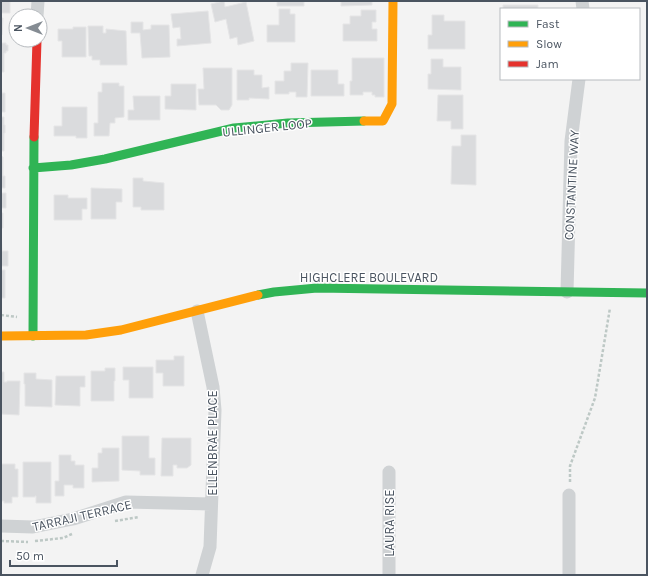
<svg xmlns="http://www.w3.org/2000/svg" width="648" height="576" viewBox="0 0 648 576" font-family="Karla,sans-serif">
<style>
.building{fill:#dadbdd;stroke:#e5e5e6}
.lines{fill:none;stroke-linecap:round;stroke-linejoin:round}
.path{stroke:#bdc8c5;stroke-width:2.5;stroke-dasharray:3 2;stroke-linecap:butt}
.street{stroke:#cfd2d4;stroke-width:13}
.fast{stroke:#30b455;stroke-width:9}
.slow{stroke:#ff9f0a;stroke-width:9}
.jam{stroke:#e5322d;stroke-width:9}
.labels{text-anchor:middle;stroke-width:3;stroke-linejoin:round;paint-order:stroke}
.street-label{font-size:13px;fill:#4a5460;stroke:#fff}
</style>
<rect width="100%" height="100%" fill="#f3f3f3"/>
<path class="building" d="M1 1H10V13H1V18H3L2 35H1Z
M224 1 225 7 246 2 254 41 238 45 237 37 230 39 226 19 215 22 211 4Z
M277 1H304V6H277Z
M341 1H372V5L341 6Z
M503 5H538V9H503Z
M279 9H290V14H295V42H267V25H279Z
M361 10H376V22H372V29H377V41H343V24H350V16H361Z
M208 11 211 43 177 46V39H181L180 27 173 28 171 14Z
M432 15H444V21H465V49H428V35H432Z
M131 22H143V30L151 29V25H169L170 57 142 58 140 33H131Z
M88 26H103V33H106V29L126 31 127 65H100V60H92V56H89Z
M73 27H86V57H62V41H58V29H73Z
M1 40V43H6V45H8V51H6V53H4V72H1Z
M352 58H384V97H375V95H372V92H363V95H350V81H352Z
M431 59H443V67H461V90L428 89V74H431Z
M291 63H308L307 97H296V92H289V94H275V81H284V71H291Z
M203 68H232V105L229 110H221L216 105H199L198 89H204Z
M237 70H254V75H262V88L269 87V99L249 98V100H237Z
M311 70H338V84H344V96H311Z
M1 83 2 93H5V112H1Z
M102 83H119V86H124V117L115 118V123H110L109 136H94V123H98V92H102Z
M171 84H196V110L165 109V96H171Z
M438 95H463V129H451V121H437Z
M133 96H160V120H128V110H134Z
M62 107H87V138H76V136H54V126H62Z
M1 117H4V125H5V133H4V151H1Z
M461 135H476V185L451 184 452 146H461Z
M1 156 3 157V176H5V188H1Z
M133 178H143V181L164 183V210H141V207H133Z
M91 188 122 189V202H116V219H91Z
M1 193H6V208H1Z
M54 195H68V198H87V209H82V220H54Z
M1 213H3V228H1Z
M1 231 2 251H8V266H1Z
M1 270H5V298H1Z
M174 356H184V386H163V373H156V360H174Z
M123 367H153V398H129V380H123Z
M105 368H115V381H114V401H91V371H105Z
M1 372H4V382H7V381H20L19 415 1 414Z
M24 373H36V379L52 380V407L25 406V384H24Z
M56 376H85V387H80V406L55 405Z
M122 436H149V458H155V475H140V471L122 470Z
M162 438H191V465L187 468H177V465H173V476H161Z
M102 448H119V481L92 482V468H98V453H102Z
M59 455H71V461H75V465H84V488H73V485H64V496H55V481H59Z
M23 462H51V503H36V496H35V497H23Z
M1 464H15V469H18V497H12V503H4V501H1Z"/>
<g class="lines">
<path class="path" d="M1 315 17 317
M570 482V466L595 398 610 308
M115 521 139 517
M1 541 28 542
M35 541 63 538 72 534"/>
<path class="street" d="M582 1 583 9
M37 16 38 1
M567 292 571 141 579 79
M197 311 213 387 215 410 210 547 202 575
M389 472V575
M1 526 33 527 73 519 126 502 211 504
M569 575V495"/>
<path class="fast" d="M33 168 71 165 105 159 234 128 288 123 364 121
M258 295 274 292 317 288 647 293
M33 336 34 137"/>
<path class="slow" d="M364 121H383L392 104 393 1
M1 336 86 335 121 330 258 295"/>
<path class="jam" d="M34 137 37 40"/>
</g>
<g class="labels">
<g class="street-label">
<text transform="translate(267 127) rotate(-6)" y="5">ULLINGER LOOP</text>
<text transform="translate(571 185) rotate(-87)" y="5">CONSTANTINE WAY</text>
<text x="369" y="282">HIGHCLERE BOULEVARD</text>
<text transform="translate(212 443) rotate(-90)" y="5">ELLENBRAE PLACE</text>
<text transform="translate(82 515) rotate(-13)" y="5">TARRAJI TERRACE</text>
<text transform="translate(389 523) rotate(-90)" y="5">LAURA RISE</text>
</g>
</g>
<rect width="648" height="576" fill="none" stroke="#4a5460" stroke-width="4"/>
<rect x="500" y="8" width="140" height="72" fill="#ffffff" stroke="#b7bbbf"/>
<rect x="508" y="21" width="20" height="6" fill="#30b455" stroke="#b7bbbf"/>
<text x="536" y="28" font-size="12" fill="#4a5460">Fast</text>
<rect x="508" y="41" width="20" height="6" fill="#ff9f0a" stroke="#b7bbbf"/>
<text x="536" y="48" font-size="12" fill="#4a5460">Slow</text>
<rect x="508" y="61" width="20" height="6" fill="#e5322d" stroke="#b7bbbf"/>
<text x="536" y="68" font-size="12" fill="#4a5460">Jam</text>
<g transform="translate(28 28) rotate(270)"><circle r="19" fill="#ffffff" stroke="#b7bbbf"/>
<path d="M0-3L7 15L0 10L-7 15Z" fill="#858c93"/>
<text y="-6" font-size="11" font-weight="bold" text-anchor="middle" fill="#4a5460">N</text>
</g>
<path d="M10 560v6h107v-6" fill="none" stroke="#4a5460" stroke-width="2"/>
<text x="16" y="560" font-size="12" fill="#4a5460" stroke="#ffffff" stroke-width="3" paint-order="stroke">50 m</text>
</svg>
